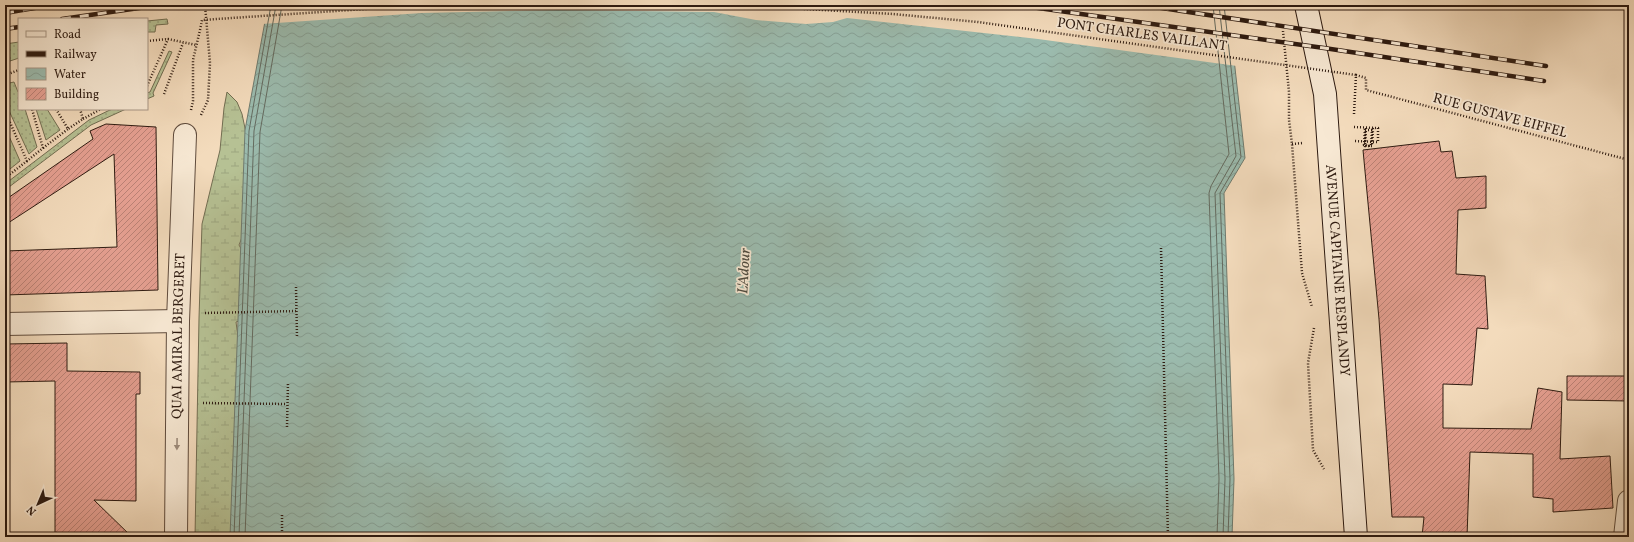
<svg xmlns="http://www.w3.org/2000/svg" width="1634" height="542" font-family="Vollkorn,serif">
  <style>
    .grass { fill: url(#grass-dots); stroke: #726e52 }
    .wetland { fill: url(#wetland-marsh); stroke: #726e52 }
    .water { fill: url(#water-waves); stroke: #6f7b6f }
    .pier { fill: #f3dbbc }
    .lines { fill: none; stroke-linecap: round; stroke-linejoin: round }
    .shore { stroke: #646b60; stroke-width: 1 }
    .building { fill: url(#building-hatch); stroke: #2e1b11 }
    .street-casing { stroke: #5f4b3c; stroke-width: 24 }
    .secondary-casing { stroke: #2e1b11; stroke-width: 24 }
    .path { stroke: #2e1b11; stroke-width: 2.5; stroke-dasharray: 1 2; stroke-linecap: butt }
    .street { stroke: #f7e8d3; stroke-width: 22 }
    .secondary { stroke: #f7e8d3; stroke-width: 22 }
    .rail-casing { stroke: #2e1b11; stroke-width: 4.5 }
    .rail { stroke: #f7e8d3; stroke-width: 3; stroke-dasharray: 9; stroke-linecap: butt }
    .path-bridge { stroke: #2e1b11; stroke-width: 2.5; stroke-dasharray: 1 2; stroke-linecap: butt }
    .oneway { fill: #9d8c7c }
    .labels { text-anchor: middle; dominant-baseline: central; stroke-width: 3.5; stroke-linejoin: round; paint-order: stroke }
    .street-label { font-size: 14px; fill: #2e1b11; stroke: #f7e8d3 }
    .water-label { font-size: 15px; font-style: italic; fill: #4f4b40; stroke: #f7e8d3 }
  </style>
  <defs>
    <pattern id="grass-dots" width="8" height="8" patternUnits="userSpaceOnUse"><rect width="8" height="8" fill="#b6c194"/><path d="M2 2h.1M6 6h.1" fill="none" stroke="#9da57f" stroke-width="1.8" stroke-linecap="round"/></pattern>
    <pattern id="wetland-marsh" width="20" height="14" patternUnits="userSpaceOnUse"><rect width="20" height="14" fill="#b6c194"/><path d="M1 5h8M5 5V1M11 12h8M15 12V8" fill="none" stroke="#9da57f"/></pattern>
    <pattern id="water-waves" width="16" height="10" patternUnits="userSpaceOnUse"><rect width="16" height="10" fill="#9bbbae"/><path d="M0 5q4-4 8 0t8 0" fill="none" stroke="#86a095"/></pattern>
    <pattern id="building-hatch" width="6" height="6" patternUnits="userSpaceOnUse"><rect width="6" height="6" fill="#e6a092"/><path d="M-1 1l2-2M0 6l6-6M5 7l2-2" fill="none" stroke="#bb8276"/></pattern>
  </defs>
  <rect width="100%" height="100%" fill="#f3dbbc"/>
  <filter id="stains"><feTurbulence type="fractalNoise" baseFrequency=".005" numOctaves="4"/><feColorMatrix values="0 0 0 0 .2 0 0 0 0 .09 0 0 0 0 .02 0 0 0 .5 -.17"/></filter>
  <radialGradient id="worn" r=".72"><stop offset=".6" stop-color="#630" stop-opacity="0"/><stop offset="1" stop-color="#630" stop-opacity=".3"/></radialGradient>
  <g class="grass">
    <path d="M167 19 168 24 156 25 155 32H147V21Z"/>
    <path d="M19 42V58L7 62 9 69 5 70V44Z"/>
    <path d="M169 51 172 52 153 93 154 96 147 99V93L150 92Z"/>
    <path d="M14 82 18 92H19V109H25L37 147 29 154 5 102V84Z"/>
    <path d="M36 109H47L60 130 46 140Z"/>
    <path d="M112 109H126L91 125 5 190V184L89 120Z"/>
    <path d="M5 127 20 161 5 173Z"/>
  </g>
  <path class="wetland" d="M227 92 237 102 242 114 249 147 245 230 239 245 245 256 248 318 236 322 238 337V537H195L199 318 202 224 220 150 224 108Z"/>
  <path class="water" d="M268 5H1228L1245 158 1224 193 1234 479 1232 537H230L245 130Z"/>
  <path class="pier" d="M266 5H1230L1237 66 1038 39 847 18 833 22 806 24 756 20 714 12 558 10 422 13 262 24Z"/>
  <g class="lines">
    <g class="shore">
      <path d="M1213 5 1229 154 1211 186 1209 193 1219 479 1217 537"/>
      <path d="M1219 5 1236 156 1215 193 1225 479 1223 537"/>
      <path d="M1224 5 1241 157 1220 193 1230 479 1228 537"/>
      <path d="M234 537 249 131 271 5"/>
      <path d="M239 537 254 131 276 5"/>
      <path d="M245 537 260 132 282 5"/>
    </g>
  </g>
  <g class="building">
    <path d="M106 124 156 127 158 290 5 295V251L117 247 114 154 5 225V200L93 139 90 131Z"/>
    <path d="M1439 141 1441 152 1452 151 1456 178 1486 176V208L1458 210 1456 274 1485 276 1488 329 1477 328 1472 385 1443 384V428L1531 429 1538 388 1562 392 1560 459 1610 456 1613 508 1553 512V499L1533 497V454L1470 452 1467 537H1422L1424 517H1392L1379 319 1363 150Z"/>
    <path d="M67 343V371L140 372V394H136V501L94 500 132 537H55V381L5 382V344Z"/>
    <path d="M1567 376H1629V401L1567 400Z"/>
  </g>
  <g class="lines">
    <defs>
      <g id="street">
        <path d="M5 324 178 321"/>
        <path id="s1" d="M176 537 178 321 185 135"/>
        <path d="M1625 537 1629 501"/>
      </g>
      <g id="secondary">
        <path id="s2" d="M1306 5 1325 94 1356 537"/>
      </g>
    </defs>
    <use href="#street" class="street-casing"/>
    <use href="#secondary" class="secondary-casing"/>
    <g class="path">
      <path d="M1283 31 1289 92V120L1292 144 1302 273 1312 307"/>
      <path d="M147 41 168 39 196 45"/>
      <path d="M5 75 19 70"/>
      <path d="M147 86 168 39"/>
      <path d="M164 94 183 43"/>
      <path d="M56 109 68 129 83 119 80 109"/>
      <path d="M191 110 193 101V60L200 30"/>
      <path d="M5 111 27 161 43 148 32 109"/>
      <path d="M1354 114 1356 75 1366 78V90L1629 160"/>
      <path d="M201 115 208 100 210 63 205 5"/>
      <path d="M83 119 101 109"/>
      <path d="M1354 127 1378 128V142L1354 141"/>
      <path d="M1366 128 1365 146H1372L1373 129H1371"/>
      <path d="M1365 142V130H1372L1371 146 1364 145 1365 129H1366"/>
      <path d="M1292 144 1303 143"/>
      <path d="M43 148 68 129"/>
      <path d="M5 178 27 161"/>
      <path d="M1161 248 1168 537"/>
      <path d="M296 287 297 337"/>
      <path d="M205 313 297 311"/>
      <path d="M1314 328 1308 363 1313 450 1324 469"/>
      <path d="M203 403 287 404"/>
      <path d="M287 427 288 382"/>
      <path d="M202 537H215"/>
      <path d="M282 537V513"/>
    </g>
    <use href="#street" class="street"/>
    <use href="#secondary" class="secondary"/>
    <defs>
      <g id="rail">
        <path d="M1017 5 1324 48 1544 81"/>
        <path d="M1142 5 1546 66"/>
        <path d="M5 13 52 5"/>
        <path d="M62 19 160 5"/>
        <path d="M5 29 19 27"/>
      </g>
    </defs>
    <use href="#rail" class="rail-casing"/>
    <use href="#rail" class="rail"/>
    <g class="path-bridge">
      <path d="M735 5 893 14 978 22 1356 75"/>
      <path d="M200 30 202 20 425 5"/>
    </g>
  </g>
  <defs><path id="oneway-solid" d="M-6-.8H1V-3.2L6.5 0L1 3.2V.8H-6Z"/></defs>
  <use class="oneway" href="#oneway-solid" transform="translate(177 444) rotate(91)"/>
  <g class="labels">
    <g class="street-label">
      <text transform="translate(1142 35) rotate(8)">PONT CHARLES VAILLANT</text>
      <text transform="translate(1500 116) rotate(15)">RUE GUSTAVE EIFFEL</text>
      <text stroke="none"><textPath href="#s2" startOffset="268">AVENUE CAPITAINE RESPLANDY</textPath></text>
      <text stroke="none"><textPath href="#s1" startOffset="201">QUAI AMIRAL BERGERET</textPath></text>
    </g>
    <g class="water-label">
      <text transform="translate(745 271) rotate(-87)">L'Adour</text>
    </g>
  </g>
  <rect width="1634" height="542" fill="none" stroke="#f3dbbc" stroke-width="20"/>
  <rect x="6" y="6" width="1622" height="530" fill="none" stroke="#2e1b11" stroke-width="2"/>
  <rect x="10" y="10" width="1614" height="522" fill="none" stroke="#2e1b11"/>
  <rect x="18" y="18" width="130" height="92" fill="#f7e8d3" stroke="#a79685"/>
  <rect x="26" y="31" width="20" height="6" fill="#f7e8d3" stroke="#a79685"/>
  <text x="54" y="38" font-size="12" fill="#2e1b11">Road</text>
  <rect x="26" y="51" width="20" height="6" fill="#2e1b11" stroke="#a79685"/>
  <text x="54" y="58" font-size="12" fill="#2e1b11">Railway</text>
  <rect x="26" y="68" width="20" height="12" fill="url(#water-waves)" stroke="#a79685"/>
  <text x="54" y="78" font-size="12" fill="#2e1b11">Water</text>
  <rect x="26" y="88" width="20" height="12" fill="url(#building-hatch)" stroke="#a79685"/>
  <text x="54" y="98" font-size="12" fill="#2e1b11">Building</text>
  <g transform="translate(38 504) rotate(224)" stroke="#f7e8d3" stroke-width="3" paint-order="stroke">
  <path d="M0-3L7 15L0 10L-7 15Z" fill="#2e1b11"/>
  <text y="-6" font-size="11" font-weight="bold" text-anchor="middle" fill="#2e1b11">N</text>
  </g>
  <rect width="100%" height="100%" filter="url(#stains)"/>
  <rect width="100%" height="100%" fill="url(#worn)"/>
</svg>
